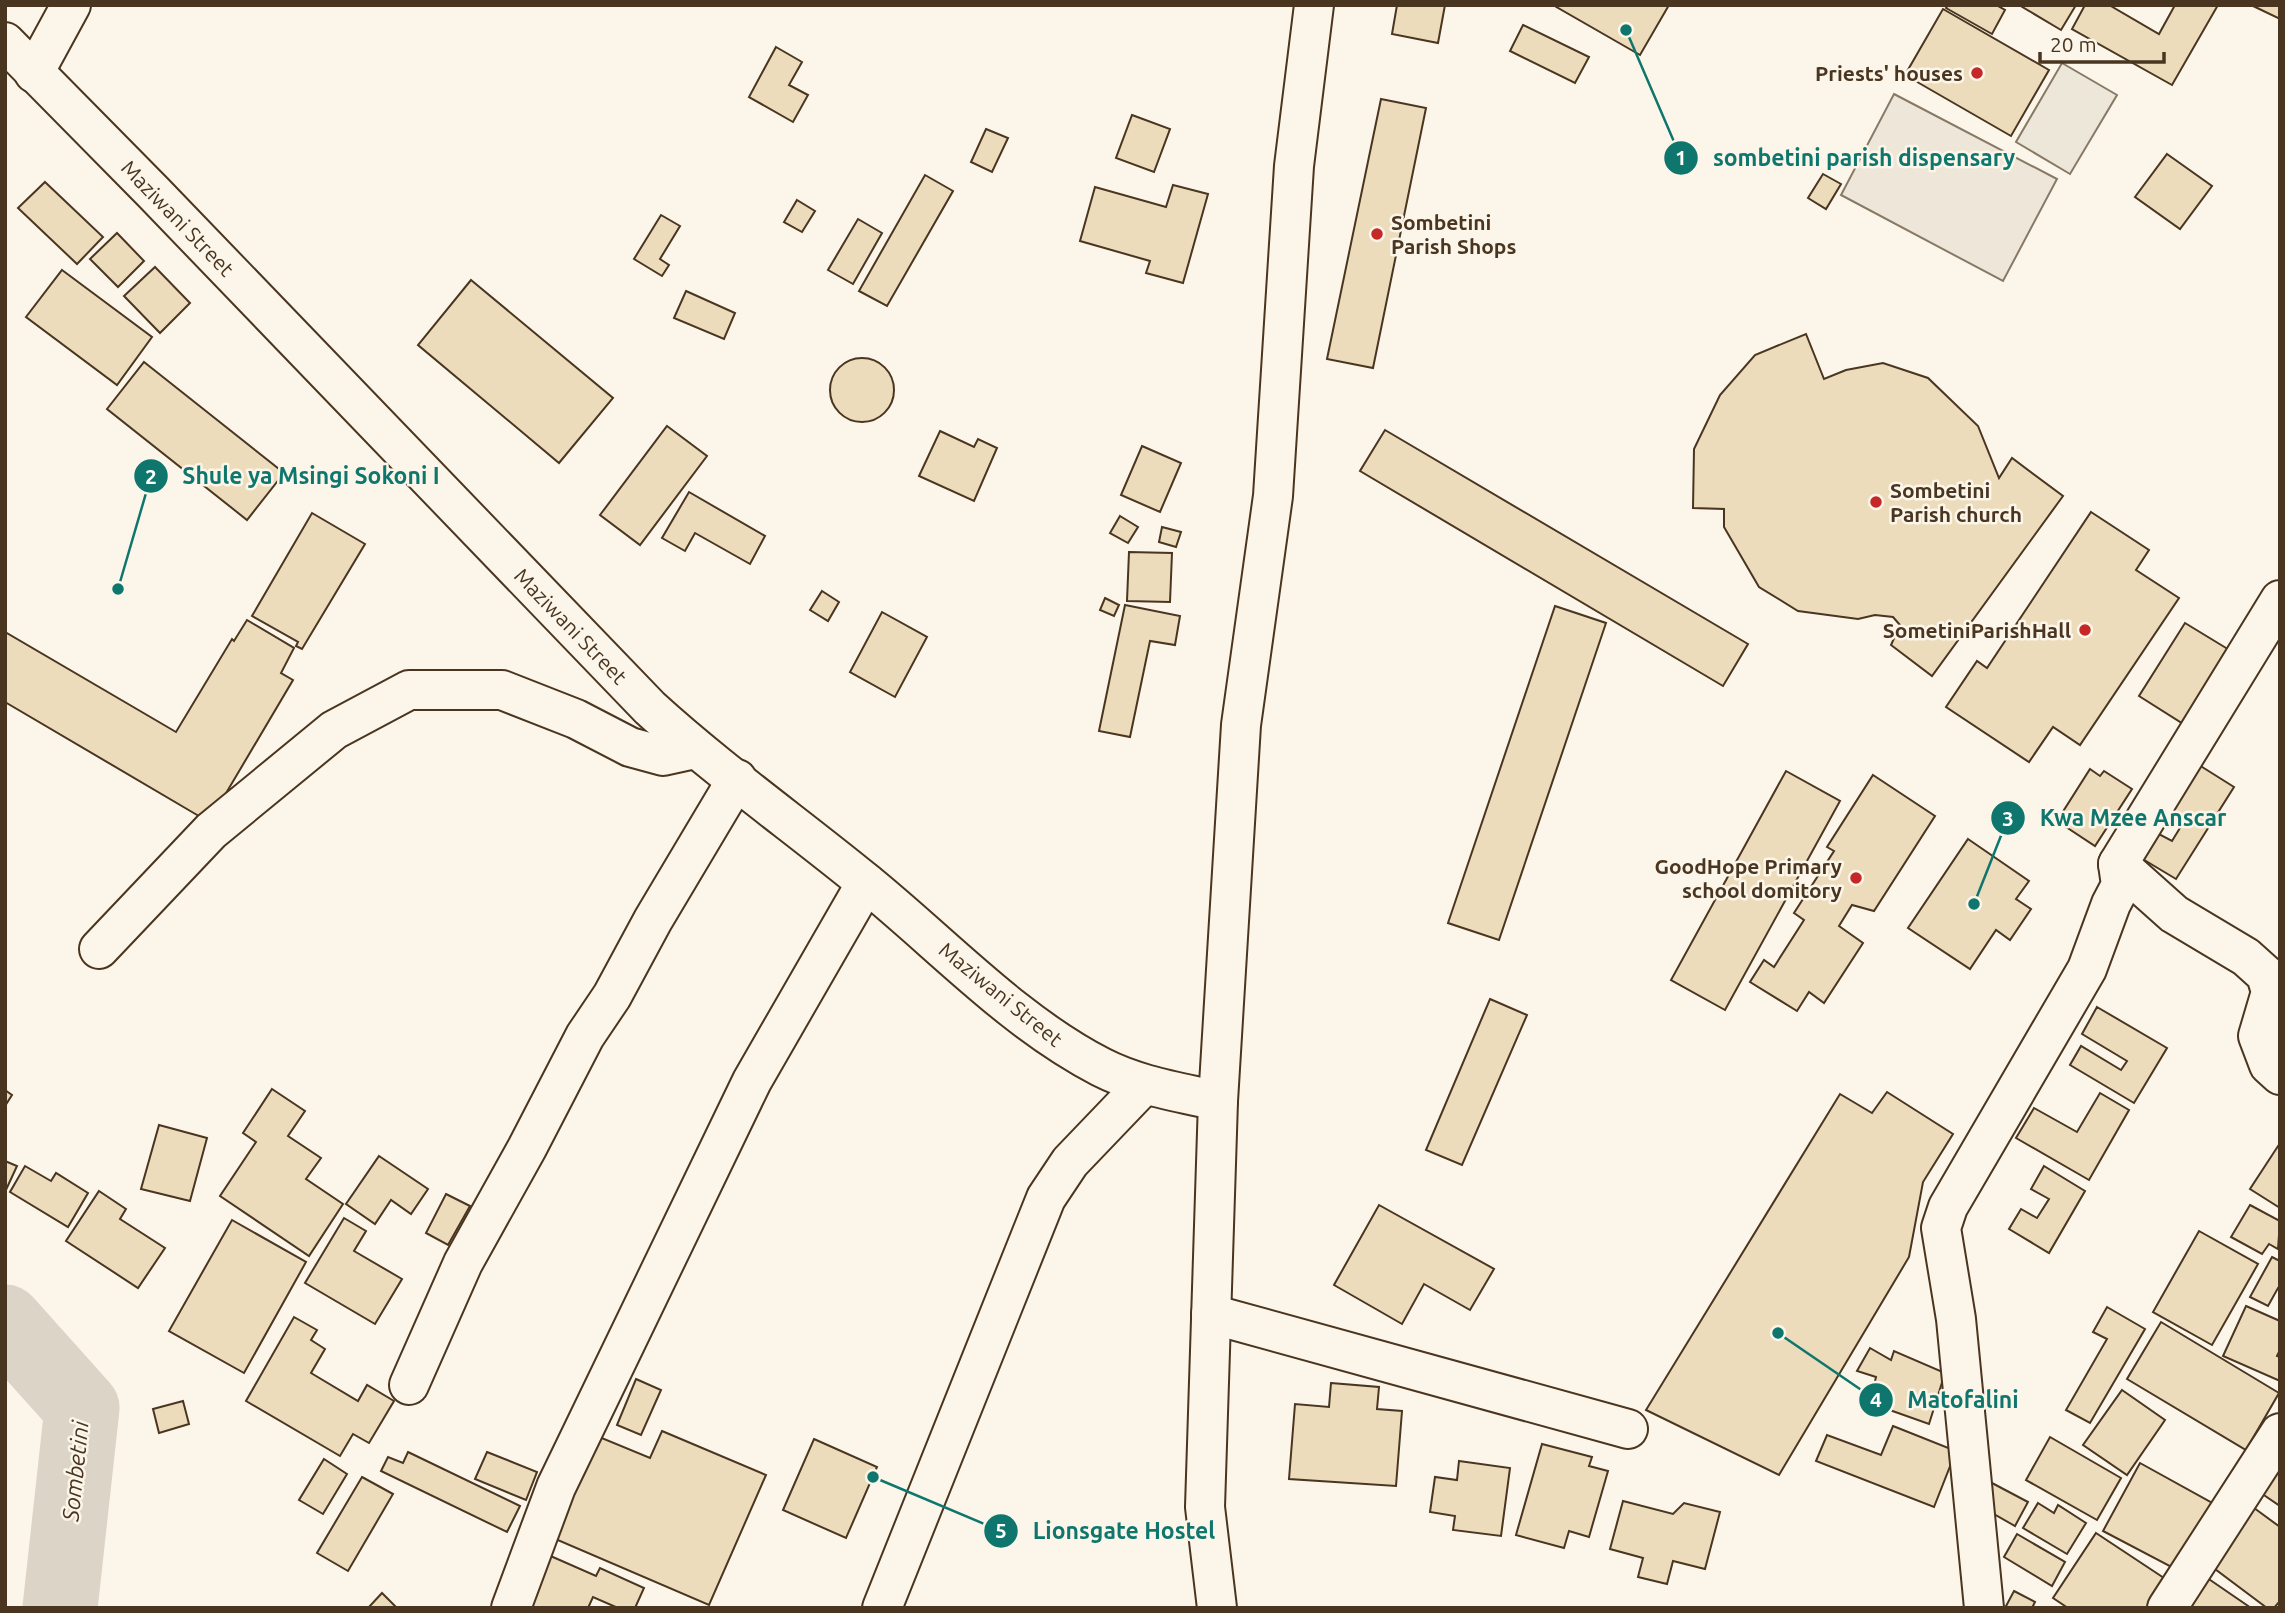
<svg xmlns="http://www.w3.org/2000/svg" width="2285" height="1613" font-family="Ubuntu,sans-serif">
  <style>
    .green { fill: #ede6d9; stroke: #887966; stroke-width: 2 }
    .parking { fill: #ede7d9; stroke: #887966; stroke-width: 2 }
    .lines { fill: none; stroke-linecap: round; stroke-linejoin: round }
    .river { stroke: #dcd4c6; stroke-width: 75 }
    .building { fill: #ecdcbc; stroke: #4a3520; stroke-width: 2 }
    .minor-casing { stroke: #4a3520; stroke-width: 42 }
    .minor { stroke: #fbf6e9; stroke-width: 38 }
    .poi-dot { fill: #c62828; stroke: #fbf6e9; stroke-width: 2.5 }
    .labels { text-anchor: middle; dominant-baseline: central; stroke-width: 5; stroke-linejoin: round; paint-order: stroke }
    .poi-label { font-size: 21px; font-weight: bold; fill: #4a3520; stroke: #fbf6e9; text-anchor: end }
    .street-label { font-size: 21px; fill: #4a3520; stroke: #fbf6e9 }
    .water-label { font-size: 23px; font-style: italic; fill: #4a3520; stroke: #fbf6e9 }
    .leader { fill: none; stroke: #0f766e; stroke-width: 2.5 }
    .callout-dot { fill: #0f766e; stroke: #fbf6e9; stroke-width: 2.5 }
    .mark-label { font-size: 21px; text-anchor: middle; font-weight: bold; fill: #fff }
    .callout-label { font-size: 23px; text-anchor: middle; font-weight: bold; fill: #0f766e; stroke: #fbf6e9; stroke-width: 5; stroke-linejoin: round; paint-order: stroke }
  </style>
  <rect width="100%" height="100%" fill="#fbf6e9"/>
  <path class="green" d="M1894 94 2057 179 2003 281 1841 195Z"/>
  <path class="parking" d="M2062 63 2117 95 2070 174 2016 142Z"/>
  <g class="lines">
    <path class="river" d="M5 1322 82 1408 60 1608"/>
  </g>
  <g class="building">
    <path d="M1397 5H1445L1438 43 1392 34Z"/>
    <path d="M1553 5H1669L1640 55Z"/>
    <path d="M1948 5H1996L2005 10 1992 34 1946 8Z"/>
    <path d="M2019 5H2076L2061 30Z"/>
    <path d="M2085 5H2109L2159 34 2175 5H2218L2172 85 2072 29Z"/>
    <path d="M2251 5H2280V19Z"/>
    <path d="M1943 9 2049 70 2011 136 1905 75Z"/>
    <path d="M1523 25 1589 57 1575 83 1510 51Z"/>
    <path d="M776 47 802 62 789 85 808 95 793 122 749 97Z"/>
    <path d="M1381 99 1426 108 1373 368 1327 359Z"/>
    <path d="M1132 115 1170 129 1154 172 1116 158Z"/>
    <path d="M986 129 1008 138 992 172 971 162Z"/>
    <path d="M2167 154 2212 186 2180 229 2135 197Z"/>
    <path d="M1823 174 1841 184 1826 209 1808 198Z"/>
    <path d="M925 175 953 191 887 306 859 291Z"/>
    <path d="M45 182 103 237 77 264 18 208Z"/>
    <path d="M1173 185 1208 194 1183 283 1146 273 1150 261 1080 241 1095 187 1166 207Z"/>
    <path d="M797 200 815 211 802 232 784 222Z"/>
    <path d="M661 215 680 226 660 259 669 265 662 276 634 259Z"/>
    <path d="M858 219 882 233 853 284 828 270Z"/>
    <path d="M117 233 144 261 118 287 90 259Z"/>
    <path d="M155 267 190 303 160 333 124 296Z"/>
    <path d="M62 270 152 337 117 385 26 317Z"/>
    <path d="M471 280 613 398 559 463 418 345Z"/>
    <path d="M686 291 735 313 724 339 674 318Z"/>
    <path d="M1806 334 1824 379 1846 370 1883 363 1928 378 1978 426 1999 478 2012 458 2063 496 1932 676 1891 645 1900 625 1893 617 1875 615 1858 619 1798 611 1759 587 1724 527V509L1693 508 1694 449 1720 395 1755 355Z"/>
    <circle cx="862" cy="390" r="32"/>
    <path d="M144 362 284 473 247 520 107 409Z"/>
    <path d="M667 426 707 456 640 545 600 515Z"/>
    <path d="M1385 430 1748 644 1723 686 1360 471Z"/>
    <path d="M940 431 974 447 978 439 997 448 974 501 919 476Z"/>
    <path d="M1142 446 1181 463 1160 512 1121 495Z"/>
    <path d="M689 492 765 536 750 564 695 533 685 551 662 538Z"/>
    <path d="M2091 512 2149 550 2136 570 2179 598 2080 745 2053 727 2029 762 1946 707 1977 661 1987 668Z"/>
    <path d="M312 513 365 544 302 649 296 646 298 642 252 616Z"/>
    <path d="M1120 516 1138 527 1128 543 1110 533Z"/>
    <path d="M1162 527 1181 532 1176 547 1159 542Z"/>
    <path d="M1129 552 1172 553 1170 602 1127 601Z"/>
    <path d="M822 591 839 602 828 621 810 610Z"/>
    <path d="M1105 598 1119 605 1114 616 1100 610Z"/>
    <path d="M1125 605 1180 616 1175 645 1150 641 1130 737 1099 731Z"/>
    <path d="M1555 606 1606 623 1499 940 1448 923Z"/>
    <path d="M882 612 927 637 895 697 850 672Z"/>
    <path d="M247 620 294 648 281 673 293 680 209 822 5 702V632L176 732 232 639 234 641Z"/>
    <path d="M2185 623 2231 651 2185 725 2139 696Z"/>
    <path d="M2199 765 2234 787 2176 879 2141 858 2157 833 2172 841 2183 823 2168 813Z"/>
    <path d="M2090 769 2100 776 2104 771 2132 789 2095 846 2057 821Z"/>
    <path d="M1786 771 1840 801 1725 1010 1671 980Z"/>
    <path d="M1873 775 1935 816 1874 911 1852 905 1839 926 1863 943 1824 1003 1809 992 1797 1011 1750 982 1764 960 1774 967 1804 920 1794 913 1834 851 1827 847Z"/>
    <path d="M1968 839 2029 881 2016 899 2031 909 2010 940 1996 930 1970 969 1908 928Z"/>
    <path d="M1490 999 1527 1015 1462 1165 1426 1150Z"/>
    <path d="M2097 1007 2167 1048 2134 1103 2070 1065 2081 1046 2121 1070 2127 1061 2082 1034Z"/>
    <path d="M272 1089 305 1111 288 1136 321 1158 306 1179 343 1204 309 1256 220 1196 256 1142 243 1133Z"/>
    <path d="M5 1090 12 1095 5 1106Z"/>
    <path d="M1887 1092 1953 1134 1923 1182 1909 1257 1779 1475 1646 1410 1840 1094 1872 1113Z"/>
    <path d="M2100 1093 2129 1110 2089 1180 2016 1138 2034 1108 2077 1132Z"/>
    <path d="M159 1125 207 1138 190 1201 141 1189Z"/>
    <path d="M2280 1143V1208L2250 1189Z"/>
    <path d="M379 1156 428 1189 411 1214 391 1200 375 1224 346 1204Z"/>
    <path d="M5 1161 17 1166 5 1192Z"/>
    <path d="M25 1166 51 1181 56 1173 88 1193 68 1227 10 1192Z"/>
    <path d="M2044 1166 2085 1191 2049 1253 2009 1229 2021 1209 2037 1218 2049 1199 2031 1189Z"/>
    <path d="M99 1191 126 1209 120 1219 165 1248 138 1288 66 1241Z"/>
    <path d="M446 1194 470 1206 448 1245 426 1233Z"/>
    <path d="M1379 1205 1494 1269 1470 1310 1424 1284 1402 1324 1334 1285Z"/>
    <path d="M2250 1205 2280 1221 2278 1249 2269 1244 2262 1254 2231 1237Z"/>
    <path d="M344 1218 366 1231 354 1251 402 1279 375 1324 305 1283Z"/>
    <path d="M232 1220 306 1262 244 1373 169 1331Z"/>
    <path d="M2199 1231 2258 1264 2212 1345 2153 1312Z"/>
    <path d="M2272 1257 2280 1261V1289L2278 1288 2268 1306 2250 1297Z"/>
    <path d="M2246 1306 2280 1321V1350L2277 1356 2280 1357V1381L2223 1356Z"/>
    <path d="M2107 1307 2145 1329 2090 1423 2066 1410 2107 1339 2093 1332Z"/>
    <path d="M294 1317 317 1330 311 1340 325 1349 311 1373 358 1401 367 1385 394 1401 369 1443 353 1434 340 1456 246 1401Z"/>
    <path d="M2161 1322 2279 1393 2246 1450 2127 1379Z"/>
    <path d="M1870 1348 1891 1360 1894 1351 1945 1373 1929 1424 1870 1403 1876 1377 1857 1371Z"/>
    <path d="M636 1379 661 1390 641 1435 617 1425Z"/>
    <path d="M1331 1383 1379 1387 1377 1409 1402 1411 1396 1486 1289 1479 1295 1404 1329 1407Z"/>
    <path d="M2122 1390 2165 1420 2127 1475 2083 1445Z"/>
    <path d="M183 1401 189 1424 159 1433 153 1409Z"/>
    <path d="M1893 1426 1956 1451 1934 1507 1816 1461 1827 1435 1881 1455Z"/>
    <path d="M662 1431 766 1475 709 1605 553 1538 597 1436 650 1458Z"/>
    <path d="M2050 1437 2121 1478 2097 1520 2026 1480Z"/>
    <path d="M814 1439 877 1467 846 1538 783 1510Z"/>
    <path d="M1542 1444 1592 1457 1589 1466 1608 1471 1589 1537 1569 1531 1564 1548 1516 1535Z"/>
    <path d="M408 1452 520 1506 507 1532 381 1471 388 1457 403 1463Z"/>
    <path d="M487 1452 537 1472 526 1500 475 1479Z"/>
    <path d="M324 1459 347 1474 323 1514 299 1500Z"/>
    <path d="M1459 1461 1510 1468 1501 1536 1453 1530 1455 1516 1430 1512 1435 1477 1457 1480Z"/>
    <path d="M2140 1463 2214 1504 2179 1571 2103 1531Z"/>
    <path d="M2280 1466V1506L2255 1489Z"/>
    <path d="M362 1477 393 1494 348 1571 317 1553Z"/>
    <path d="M1992 1483 2028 1502 2015 1526 1980 1506Z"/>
    <path d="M1623 1501 1673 1514 1684 1503 1720 1512 1705 1569 1673 1561 1667 1584 1638 1577 1643 1558 1610 1549Z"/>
    <path d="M2038 1503 2054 1513 2058 1505 2086 1523 2067 1554 2023 1528Z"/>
    <path d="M2250 1505 2280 1527V1601L2274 1608H2267L2207 1563Z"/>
    <path d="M2096 1533 2167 1580 2149 1608H2068L2053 1598Z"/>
    <path d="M2017 1534 2065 1562 2052 1586 2004 1557Z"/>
    <path d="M546 1554 596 1576 600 1568 644 1588 635 1608H618L593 1597 588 1608H523Z"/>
    <path d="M2200 1573 2251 1608H2193L2181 1600Z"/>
    <path d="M2014 1591 2035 1602 2032 1608H2005Z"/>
    <path d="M382 1593 397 1608H368Z"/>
  </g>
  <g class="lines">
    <defs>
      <g id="minor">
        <path d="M5 42 153 192 650 708C718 770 793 823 864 881 942 944 1012 1021 1101 1067 1138 1086 1179 1092 1218 1101"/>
        <path d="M34 73 71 5"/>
        <path d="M2118 864 2174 914 2246 957 2266 975 2271 992 2258 1036 2269 1065 2280 1075"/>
        <path d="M99 949 211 831 334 730 409 690H502L576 719 630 747 663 756 695 749"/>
        <path d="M1211 1314 1628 1429"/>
        <path d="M409 1385 463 1263 527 1148 585 1036 612 996 653 920 737 779"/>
        <path d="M511 1608 556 1487 752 1081 866 883"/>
        <path d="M882 1608 1046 1198 1070 1162 1138 1091 1141 1084"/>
        <path d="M1217 1608 1205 1507 1218 1101 1241 725 1273 496 1294 166 1314 5"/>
        <path d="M1984 1608 1956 1319 1941 1228 1948 1207 2087 969 2111 904 2121 885 2118 864 2280 600"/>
        <path d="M2167 1608 2280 1433"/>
      </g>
    </defs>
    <use href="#minor" class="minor-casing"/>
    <use href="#minor" class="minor"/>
  </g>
  <g class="poi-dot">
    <circle cx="1977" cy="73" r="7"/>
    <circle cx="1377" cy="234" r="7"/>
    <circle cx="1876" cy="502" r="7"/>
    <circle cx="2085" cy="630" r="7"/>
    <circle cx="1856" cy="878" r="7"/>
  </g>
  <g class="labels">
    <g class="poi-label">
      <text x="1963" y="73">Priests' houses</text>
      <text x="1391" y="222" text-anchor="start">Sombetini<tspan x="1391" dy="24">Parish Shops</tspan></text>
      <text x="1890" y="490" text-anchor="start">Sombetini<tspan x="1890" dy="24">Parish church</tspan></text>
      <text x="2071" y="630">SometiniParishHall</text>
      <text x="1842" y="866">GoodHope Primary<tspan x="1842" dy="24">school domitory</tspan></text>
    </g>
    <g class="street-label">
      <text transform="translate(178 218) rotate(46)">Maziwani Street</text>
      <text transform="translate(571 626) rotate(46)">Maziwani Street</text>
      <text transform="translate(1001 994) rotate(39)">Maziwani Street</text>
    </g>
    <g class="water-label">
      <text transform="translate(75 1471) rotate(-84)">Sombetini</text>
    </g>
  </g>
  <path class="leader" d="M1626 30L1681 158M118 589L151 476M1974 904L2008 818M1778 1333L1876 1400M873 1477L1001 1531"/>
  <g class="callout-dot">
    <circle cx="1626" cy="30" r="7"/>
    <circle cx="118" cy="589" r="7"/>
    <circle cx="1974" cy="904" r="7"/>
    <circle cx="1778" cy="1333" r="7"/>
    <circle cx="873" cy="1477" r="7"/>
    <circle cx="1681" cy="158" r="18"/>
    <circle cx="151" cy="476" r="18"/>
    <circle cx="2008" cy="818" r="18"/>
    <circle cx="1876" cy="1400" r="18"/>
    <circle cx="1001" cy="1531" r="18"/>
  </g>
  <g class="mark-label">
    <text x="1681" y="165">1</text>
    <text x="151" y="484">2</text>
    <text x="2008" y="826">3</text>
    <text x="1876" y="1407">4</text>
    <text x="1001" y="1538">5</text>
  </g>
  <g class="callout-label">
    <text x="1864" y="166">sombetini parish dispensary</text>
    <text x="311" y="484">Shule ya Msingi Sokoni I</text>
    <text x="2133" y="826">Kwa Mzee Anscar</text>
    <text x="1963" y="1408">Matofalini</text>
    <text x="1124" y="1539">Lionsgate Hostel</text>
  </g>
  <rect width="2285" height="1613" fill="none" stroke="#4a3520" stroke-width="14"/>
  <path d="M2040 52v10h124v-10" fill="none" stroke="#4a3520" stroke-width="3.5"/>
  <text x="2050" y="52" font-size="21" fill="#4a3520" stroke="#fbf6e9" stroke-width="5" paint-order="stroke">20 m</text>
</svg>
